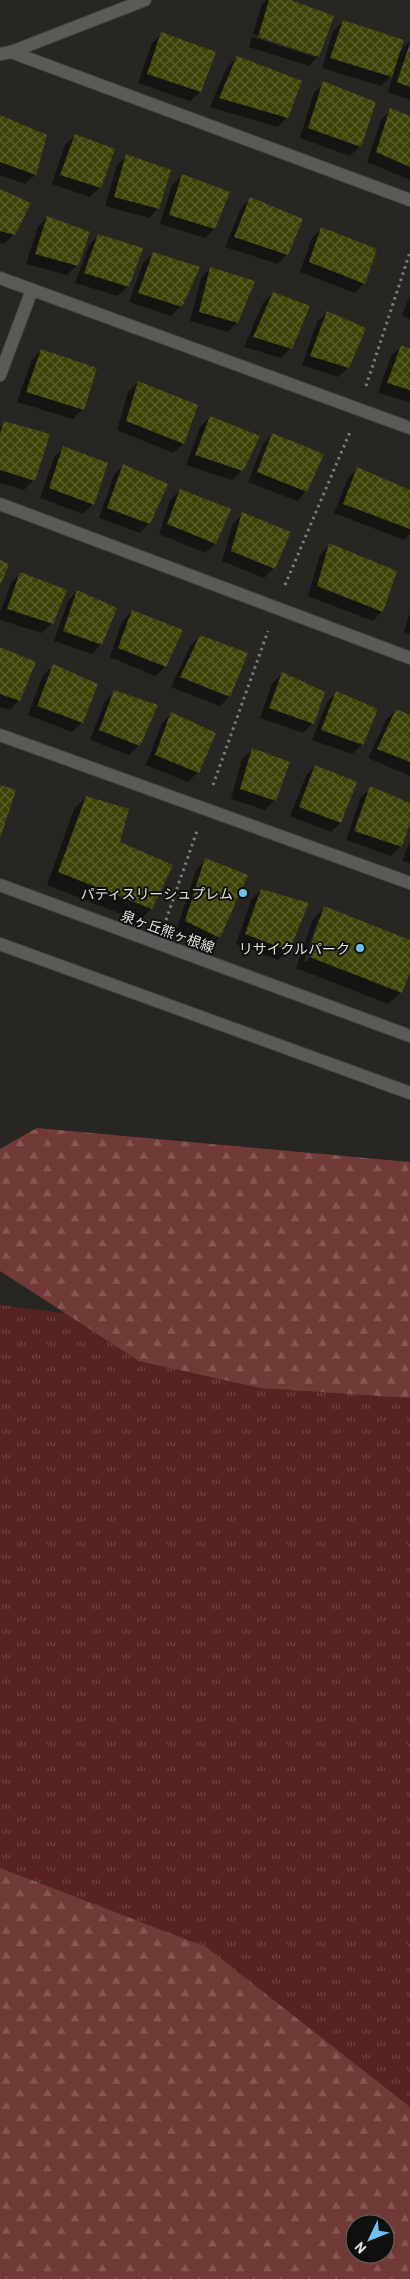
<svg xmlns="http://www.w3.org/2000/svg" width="410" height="2279" font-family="Barlow,'Noto Sans JP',sans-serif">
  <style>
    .grass { fill: url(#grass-tufts); fill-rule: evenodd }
    .forest { fill: url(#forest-firs); fill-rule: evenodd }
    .shadow { fill: #0007; fill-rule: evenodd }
    .building { fill: url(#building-cross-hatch) }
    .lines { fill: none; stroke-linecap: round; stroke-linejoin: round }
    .minor-casing { stroke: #42413f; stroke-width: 14 }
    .secondary-casing { stroke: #42413f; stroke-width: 14 }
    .path { stroke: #7b7a78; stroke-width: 3; stroke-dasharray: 2.5 4; stroke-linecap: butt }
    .minor { stroke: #5c5a57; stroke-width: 12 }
    .secondary { stroke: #5c5a57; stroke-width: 12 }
    .poi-dot { fill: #6ec2f3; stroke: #0f0f0d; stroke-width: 2 }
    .labels { text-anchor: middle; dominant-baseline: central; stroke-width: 4; stroke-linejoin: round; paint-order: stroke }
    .poi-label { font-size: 14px; fill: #e2e1df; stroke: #0f0f0d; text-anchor: end }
    .street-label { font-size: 14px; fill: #e2e1df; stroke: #0f0f0d }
  </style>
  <defs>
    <pattern id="grass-tufts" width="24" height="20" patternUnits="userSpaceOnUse" patternTransform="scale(1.25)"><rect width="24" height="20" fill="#562322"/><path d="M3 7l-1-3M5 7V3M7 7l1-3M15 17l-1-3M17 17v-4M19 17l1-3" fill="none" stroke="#6e4342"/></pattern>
    <pattern id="forest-firs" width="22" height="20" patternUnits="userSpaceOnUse" patternTransform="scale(1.25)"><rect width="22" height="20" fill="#713a37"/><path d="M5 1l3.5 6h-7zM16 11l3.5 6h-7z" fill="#855654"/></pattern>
    <pattern id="building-cross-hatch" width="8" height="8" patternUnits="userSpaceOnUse" patternTransform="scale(1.25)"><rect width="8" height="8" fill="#3d4306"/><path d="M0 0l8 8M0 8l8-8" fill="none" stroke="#595e2a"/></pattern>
  </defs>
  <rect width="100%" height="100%" fill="#272623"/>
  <path class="grass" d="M0 1305 354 1350 410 1374V2279H0ZM355 2224H385V2254H355Z"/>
  <g class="forest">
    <path d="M37 1128 410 1162V1398L261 1388 139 1361 0 1271V1149Z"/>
    <path d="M0 1868 206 1947 410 2107V2279H0ZM355 2224H385V2254H355Z"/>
  </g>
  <g class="shadow">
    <path d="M266 0H288L318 56 309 66 249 47 252 37 315 57V54L253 34 262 4Z"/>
    <path d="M343 22 399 52 410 41V100L388 92 394 73 381 86 322 68 333 31Z"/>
    <path d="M162 33 214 53 200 92 190 101 138 83 152 43Z"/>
    <path d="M237 57 287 117 278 127 210 107 227 67Z"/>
    <path d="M324 83 375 103 359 147 350 156 300 138 314 92Z"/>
    <path d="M391 110 410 117V180L367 162 381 120Z"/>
    <path d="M0 116 45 135 35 175 25 184 0 175Z"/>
    <path d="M75 136 100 187 90 197 52 184 65 145Z"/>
    <path d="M127 156 158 208 149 218 105 206 117 165Z"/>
    <path d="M182 176 214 229 205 238 160 224 172 185Z"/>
    <path d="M0 190 14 234 4 244 0 243Z"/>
    <path d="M251 198 287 254 278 264 225 247 241 208Z"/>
    <path d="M47 217 77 265 67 275 26 264 38 227Z"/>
    <path d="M322 228 364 283 355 293 300 272 312 238Z"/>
    <path d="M99 235 128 286 118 296 75 283 89 245Z"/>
    <path d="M153 253 181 306 171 316 129 302 143 263Z"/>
    <path d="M210 268 237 322 228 332 190 321 201 278Z"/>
    <path d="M273 293 291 348 281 358 244 347 263 303Z"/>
    <path d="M410 294V319L402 316Z"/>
    <path d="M327 312 348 368 338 377 302 365 317 322Z"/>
    <path d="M401 347 410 351V402L378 393 391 356Z"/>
    <path d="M41 350 83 409 73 419 17 402 32 360Z"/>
    <path d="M138 382 196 406 183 444 173 453 117 430 128 392Z"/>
    <path d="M210 417 242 470 232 480 186 465 200 427Z"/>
    <path d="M5 423 34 480 24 490 0 483V427Z"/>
    <path d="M272 434 306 491 297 501 248 482 263 444Z"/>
    <path d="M64 448 93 504 83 514 40 498 54 457Z"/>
    <path d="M123 465 149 523 140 533 99 518 114 475Z"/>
    <path d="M357 469 410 491V534L404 540 334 513 348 478Z"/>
    <path d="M180 490 229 510 215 544 205 553 159 534 170 500Z"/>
    <path d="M243 514 274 568 264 578 222 561 233 523Z"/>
    <path d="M329 545 382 611 373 621 308 596 320 555Z"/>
    <path d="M20 574 52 623 42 633 0 620V613L11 583Z"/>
    <path d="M77 591 101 644 92 654 54 641 68 601Z"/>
    <path d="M132 611 181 631 165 667 155 676 110 657 122 621Z"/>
    <path d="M410 612V634L404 632Z"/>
    <path d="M200 636 246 654 229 697 220 706 171 687 190 646Z"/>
    <path d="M0 648 19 700 10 710 0 707Z"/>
    <path d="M53 666 82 722 72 732 28 715 43 675Z"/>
    <path d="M282 674 324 692 312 724 303 733 260 718 272 684Z"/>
    <path d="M115 691 139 745 129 755 90 740 105 701Z"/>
    <path d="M336 693 362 745 352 754 312 740 327 702Z"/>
    <path d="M396 710 410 716V776L368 758 386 720Z"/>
    <path d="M171 714 198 772 188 782 146 765 162 723Z"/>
    <path d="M252 750 275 800 265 810 231 799 242 759Z"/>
    <path d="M315 766 355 783 340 823 331 832 290 816 306 776Z"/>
    <path d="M371 788 410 804V819L401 846 391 856 346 840 361 797Z"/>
    <path d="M86 797 118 843 151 909 139 921 47 885 74 809Z"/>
    <path d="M410 842V863L402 861Z"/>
    <path d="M205 860 219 938 210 947 176 931 196 870Z"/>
    <path d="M261 890 288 950 278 960 236 944 251 900Z"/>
    <path d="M325 907 410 941V968L401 992 388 1004 296 968 313 919ZM318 920H321L307 962 304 961Z"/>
  </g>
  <g class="building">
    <path d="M269 0H291L334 16 319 57 258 37Z"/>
    <path d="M343 20 404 40 392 77 330 58Z"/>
    <path d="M161 32 216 52 201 92 147 74Z"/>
    <path d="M410 43V87L397 82Z"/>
    <path d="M237 56 302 81 288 118 219 98Z"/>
    <path d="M323 81 376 102 361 147 308 128Z"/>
    <path d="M390 108 410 116V167L376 152Z"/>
    <path d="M0 115 47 135 36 175 0 162Z"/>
    <path d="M75 134 115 149 101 188 60 175Z"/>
    <path d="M126 154 171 170 159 209 114 197Z"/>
    <path d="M182 174 230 192 215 229 169 215Z"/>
    <path d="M0 189 31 203 15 235 0 231Z"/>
    <path d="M250 197 303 219 288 255 234 237Z"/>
    <path d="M47 216 90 232 78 266 35 254Z"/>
    <path d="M321 227 377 249 365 284 309 262Z"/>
    <path d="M98 234 143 248 129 287 84 273Z"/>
    <path d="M153 252 200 267 182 307 138 293Z"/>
    <path d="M210 267 255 281 238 323 199 312Z"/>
    <path d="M273 292 310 306 292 349 253 337Z"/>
    <path d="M327 311 366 328 349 368 310 356Z"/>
    <path d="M401 345 410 349V390L387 383Z"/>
    <path d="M41 349 97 368 84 410 26 392Z"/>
    <path d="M138 381 198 405 184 444 126 421Z"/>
    <path d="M210 416 260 436 243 471 195 455Z"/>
    <path d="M4 421 50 434 35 481 0 470V434Z"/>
    <path d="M272 433 324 454 307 492 257 472Z"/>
    <path d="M63 446 108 463 94 505 49 488Z"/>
    <path d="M123 464 168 484 150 524 107 508Z"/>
    <path d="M357 467 410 490V529L343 504Z"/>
    <path d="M180 489 231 509 216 544 167 524Z"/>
    <path d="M242 512 291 532 275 569 231 551Z"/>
    <path d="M329 543 397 571 383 612 317 586Z"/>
    <path d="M0 560 9 564 0 586Z"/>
    <path d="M20 572 67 590 53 624 7 609Z"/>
    <path d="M77 590 117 608 102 645 63 631Z"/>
    <path d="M132 610 183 630 166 667 118 648Z"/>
    <path d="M200 635 248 653 230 697 180 677Z"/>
    <path d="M0 647 36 662 20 701 0 694Z"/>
    <path d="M53 664 98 684 83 723 37 706Z"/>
    <path d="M282 672 325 692 314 724 269 708Z"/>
    <path d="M114 690 158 705 140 746 99 730Z"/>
    <path d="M336 691 378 709 363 745 321 730Z"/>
    <path d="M396 709 410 715V762L377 749Z"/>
    <path d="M171 712 216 733 199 773 155 755Z"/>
    <path d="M252 748 290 762 276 801 240 789Z"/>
    <path d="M315 765 357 782 341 823 299 807Z"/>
    <path d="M0 785 16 790 0 839Z"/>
    <path d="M370 786 410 803V823L402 847 354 831Z"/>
    <path d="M86 796 129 809 120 842 173 865 152 909 58 872Z"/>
    <path d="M205 858 248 875 220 938 185 921Z"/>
    <path d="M261 889 309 903 289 951 245 934Z"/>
    <path d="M324 906 410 940V972L402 993 307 956Z"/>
  </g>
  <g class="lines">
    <defs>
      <g id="minor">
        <path d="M11 52 410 200"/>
        <path d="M0 54 11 52 145 0"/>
        <path d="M0 278 410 428"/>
        <path d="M0 375 32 290"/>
        <path d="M0 504 410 658"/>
        <path d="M0 735 410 883"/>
      </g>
      <g id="secondary">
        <path d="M0 885 410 1036"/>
        <path d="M0 944 410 1093"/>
      </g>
    </defs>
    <use href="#minor" class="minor-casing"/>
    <use href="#secondary" class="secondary-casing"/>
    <g class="path">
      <path d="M366 386 410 252"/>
      <path d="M285 585 350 432"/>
      <path d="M213 785 268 631"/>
      <path d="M166 920 197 831"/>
    </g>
    <use href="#minor" class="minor"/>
    <use href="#secondary" class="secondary"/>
  </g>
  <g class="poi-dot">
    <circle cx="243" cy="893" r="5"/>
    <circle cx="360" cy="948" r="5"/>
  </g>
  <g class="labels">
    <g class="poi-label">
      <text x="233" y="893">パティスリーシュプレム</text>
      <text x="350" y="948">リサイクルパーク</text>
    </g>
    <g class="street-label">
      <text transform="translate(168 931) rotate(20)">泉ヶ丘熊ヶ根線</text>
    </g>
  </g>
  <g transform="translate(370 2239) rotate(227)"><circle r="24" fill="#0f0f0d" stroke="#636361"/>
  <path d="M0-4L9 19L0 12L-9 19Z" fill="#6ec2f3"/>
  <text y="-8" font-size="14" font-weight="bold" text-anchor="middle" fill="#e2e1df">N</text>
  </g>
</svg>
